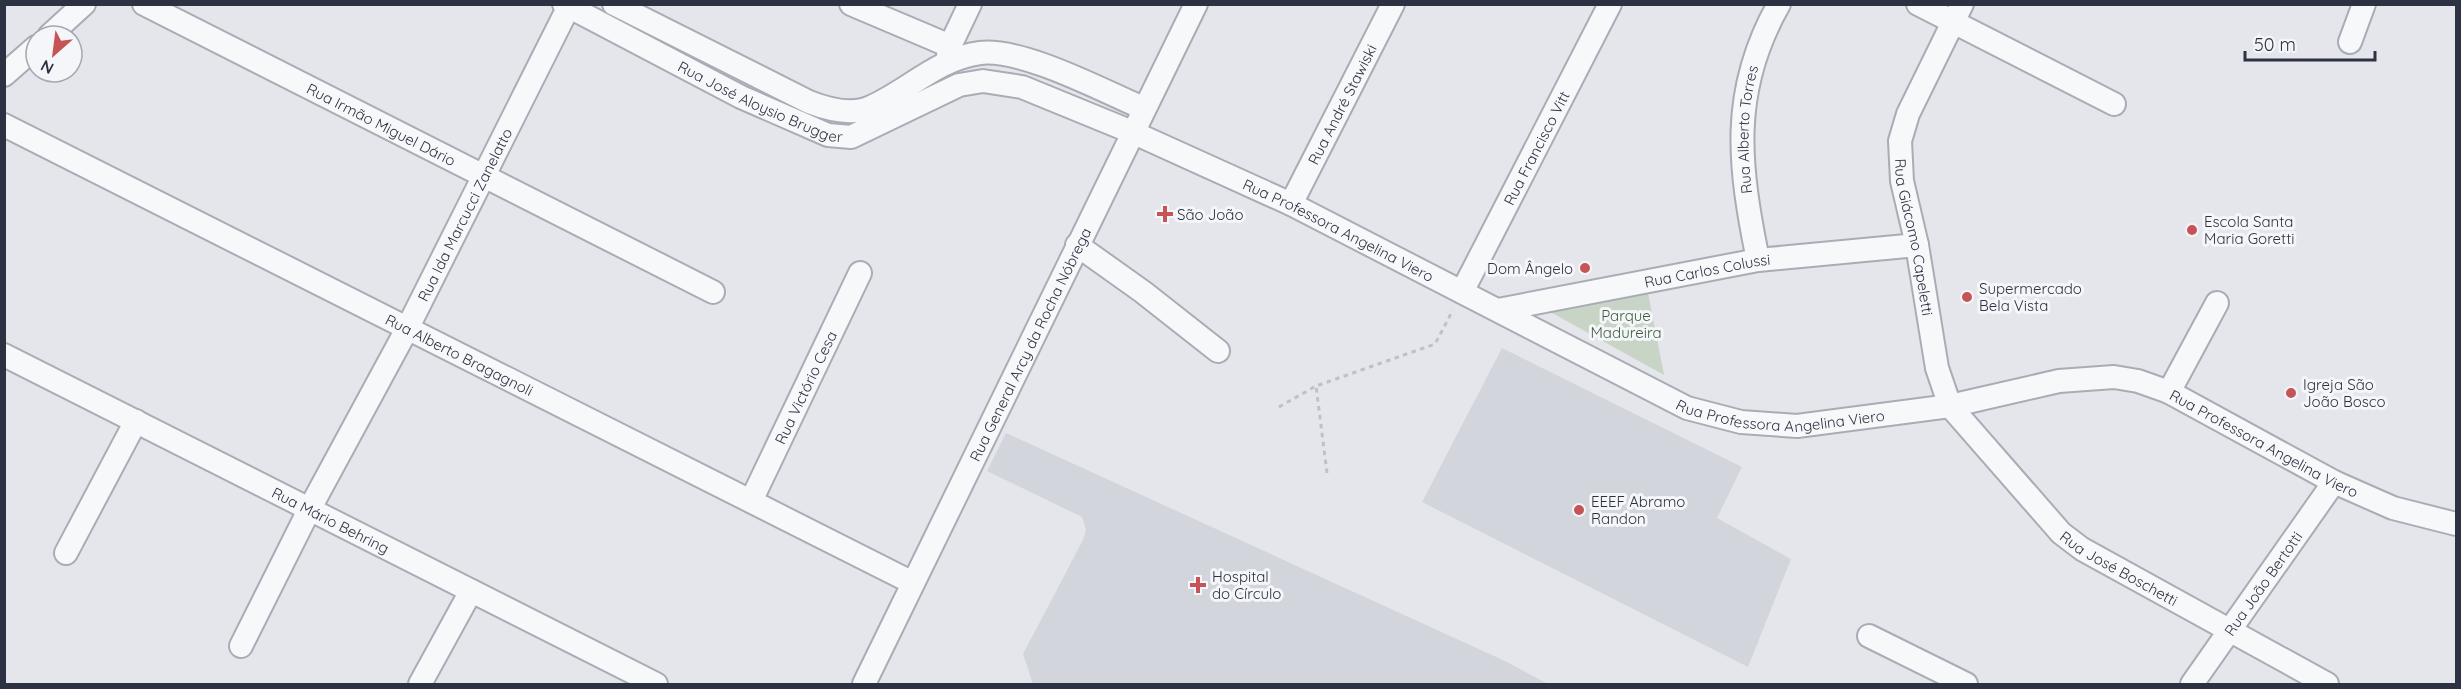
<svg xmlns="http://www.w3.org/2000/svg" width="2461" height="689" font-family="Quicksand,sans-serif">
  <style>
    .built { fill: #d3d5dd }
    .green { fill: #c8d5c6 }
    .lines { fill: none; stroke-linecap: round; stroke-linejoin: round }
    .minor-casing { stroke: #aaacb5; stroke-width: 26 }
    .path { stroke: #bec1c7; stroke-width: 3; stroke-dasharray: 4.5 4.5; stroke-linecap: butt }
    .minor { stroke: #f7f8fa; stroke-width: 22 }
    .poi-dot { fill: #c65456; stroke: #f4f6f9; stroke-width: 2 }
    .labels { text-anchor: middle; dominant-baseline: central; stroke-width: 6; stroke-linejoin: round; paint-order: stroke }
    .street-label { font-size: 15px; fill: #2d3243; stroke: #f4f6f9 }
    .poi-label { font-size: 15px; fill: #2d3243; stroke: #f4f6f9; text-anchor: start }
    .park-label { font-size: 15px; fill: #3d5e3b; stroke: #f4f6f9 }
  </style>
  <rect width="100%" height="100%" fill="#e5e6eb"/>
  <g class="built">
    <path d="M1502 348 1742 467 1717 518 1791 559 1748 667 1422 502Z"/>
    <path d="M1006 433 1505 661 1548 684H1033L1023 654 1083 540 1086 530 1082 517 987 471Z"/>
  </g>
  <path class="green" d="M1648 293 1664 375 1545 309Z"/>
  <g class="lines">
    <defs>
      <g id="minor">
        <path id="s1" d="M144 4 713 292"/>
        <path id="s2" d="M564 4 741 97 828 135 851 137 959 85 983 81 1022 87 1132 132 1291 204 1687 408 1741 422 1797 426 1950 406 2059 381 2114 377 2138 381 2169 392 2334 482 2393 508 2456 524"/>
        <path d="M614 4 809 102C827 109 852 116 871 107 909 90 937 59 980 53 1023 48 1103 91 1143 108"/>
        <path d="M851 4 950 46"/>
        <path d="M1918 4 2114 104"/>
        <path id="s3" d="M1962 4 1908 114 1900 141 1902 181 1917 245 1937 368 1950 406 2061 533 2082 549 2327 684"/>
        <path d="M49 36 84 4"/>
        <path d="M2350 42 2364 4"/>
        <path d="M947 61 950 46 970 4"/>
        <path d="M4 75 36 47"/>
        <path id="s4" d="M4 125 913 583"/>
        <path id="s5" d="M1291 204 1393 4"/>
        <path d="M1077 245 1143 292 1218 351"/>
        <path id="s6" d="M1758 260C1739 166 1729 92 1779 4"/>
        <path id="s7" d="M1462 292 1610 4"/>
        <path id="s8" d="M1498 310 1758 260 1917 245"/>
        <path id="s9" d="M4 355 656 684"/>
        <path d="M2169 392 2217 303"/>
        <path id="s10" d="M751 501 860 273"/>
        <path d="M66 553 136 421"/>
        <path d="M1869 636 1966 684"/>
        <path id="s11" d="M241 646 309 510 407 329 570 4"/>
        <path d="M420 684 471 591"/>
        <path id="s12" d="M864 684 1196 4"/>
        <path id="s13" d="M2192 684 2334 482"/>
      </g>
    </defs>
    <use href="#minor" class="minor-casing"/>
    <g class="path">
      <path d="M1279 407 1316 386"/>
      <path d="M1327 473 1316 386 1435 344 1453 310"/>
    </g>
    <use href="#minor" class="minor"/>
  </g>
  <g class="poi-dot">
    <path d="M1162 205h6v6h6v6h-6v6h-6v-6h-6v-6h6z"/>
    <circle cx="2192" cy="230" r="6"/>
    <circle cx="1585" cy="268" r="6"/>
    <circle cx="1967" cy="297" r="6"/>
    <circle cx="2291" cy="393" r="6"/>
    <circle cx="1579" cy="510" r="6"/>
    <path d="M1195 576h6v6h6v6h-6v6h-6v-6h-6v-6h6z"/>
  </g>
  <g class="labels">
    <g class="street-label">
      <text stroke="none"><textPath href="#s2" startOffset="220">Rua José Aloysio Brugger</textPath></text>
      <text stroke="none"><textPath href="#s5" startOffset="112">Rua André Stawiski</textPath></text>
      <text stroke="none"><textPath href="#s1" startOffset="266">Rua Irmão Miguel Dário</textPath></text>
      <text stroke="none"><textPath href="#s6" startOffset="132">Rua Alberto Torres</textPath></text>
      <text stroke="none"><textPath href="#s7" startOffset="162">Rua Francisco Vitt</textPath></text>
      <text stroke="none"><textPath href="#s11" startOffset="486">Rua Ida Marcucci Zanelatto</textPath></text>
      <text stroke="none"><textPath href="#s2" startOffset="849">Rua Professora Angelina Viero</textPath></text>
      <text stroke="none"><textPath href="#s3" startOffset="248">Rua Giácomo Capeletti</textPath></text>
      <text stroke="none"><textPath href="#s8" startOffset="213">Rua Carlos Colussi</textPath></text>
      <text stroke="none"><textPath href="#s12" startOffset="378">Rua General Arcy da Rocha Nóbrega</textPath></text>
      <text stroke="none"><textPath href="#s4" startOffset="510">Rua Alberto Bragagnoli</textPath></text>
      <text stroke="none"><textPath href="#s10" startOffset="126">Rua Victório Cesa</textPath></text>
      <text stroke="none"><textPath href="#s2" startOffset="1335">Rua Professora Angelina Viero</textPath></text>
      <text stroke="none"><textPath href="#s2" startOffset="1839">Rua Professora Angelina Viero</textPath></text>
      <text stroke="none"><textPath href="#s9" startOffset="366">Rua Mário Behring</textPath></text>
      <text stroke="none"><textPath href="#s3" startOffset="658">Rua José Boschetti</textPath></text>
      <text stroke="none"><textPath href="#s13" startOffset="123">Rua João Bertotti</textPath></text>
    </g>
    <g class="poi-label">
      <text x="1177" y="214">São João</text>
      <text x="2204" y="221">Escola Santa<tspan x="2204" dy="17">Maria Goretti</tspan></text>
      <text x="1573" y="268" text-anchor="end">Dom Ângelo</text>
      <text x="1979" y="288">Supermercado<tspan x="1979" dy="17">Bela Vista</tspan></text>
      <text x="2303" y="384">Igreja São<tspan x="2303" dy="17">João Bosco</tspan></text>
      <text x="1591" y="501">EEEF Abramo<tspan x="1591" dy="17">Randon</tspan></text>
      <text x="1212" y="576">Hospital<tspan x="1212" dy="17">do Círculo</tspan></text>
    </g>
    <g class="park-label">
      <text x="1626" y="315">Parque<tspan x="1626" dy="17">Madureira</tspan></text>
    </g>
  </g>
  <rect width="2461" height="689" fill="none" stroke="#2d3243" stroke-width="12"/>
  <g transform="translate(54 54) rotate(208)"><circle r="28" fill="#f4f6f9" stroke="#a4a8b0" stroke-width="1.5"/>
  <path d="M0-4.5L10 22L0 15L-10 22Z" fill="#c65456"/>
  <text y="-9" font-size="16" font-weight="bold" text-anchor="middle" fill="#2d3243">N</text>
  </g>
  <path d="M2245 51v9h130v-9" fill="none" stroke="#2d3243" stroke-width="3"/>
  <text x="2254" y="51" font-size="18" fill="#2d3243" stroke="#f4f6f9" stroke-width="4.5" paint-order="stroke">50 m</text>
</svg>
